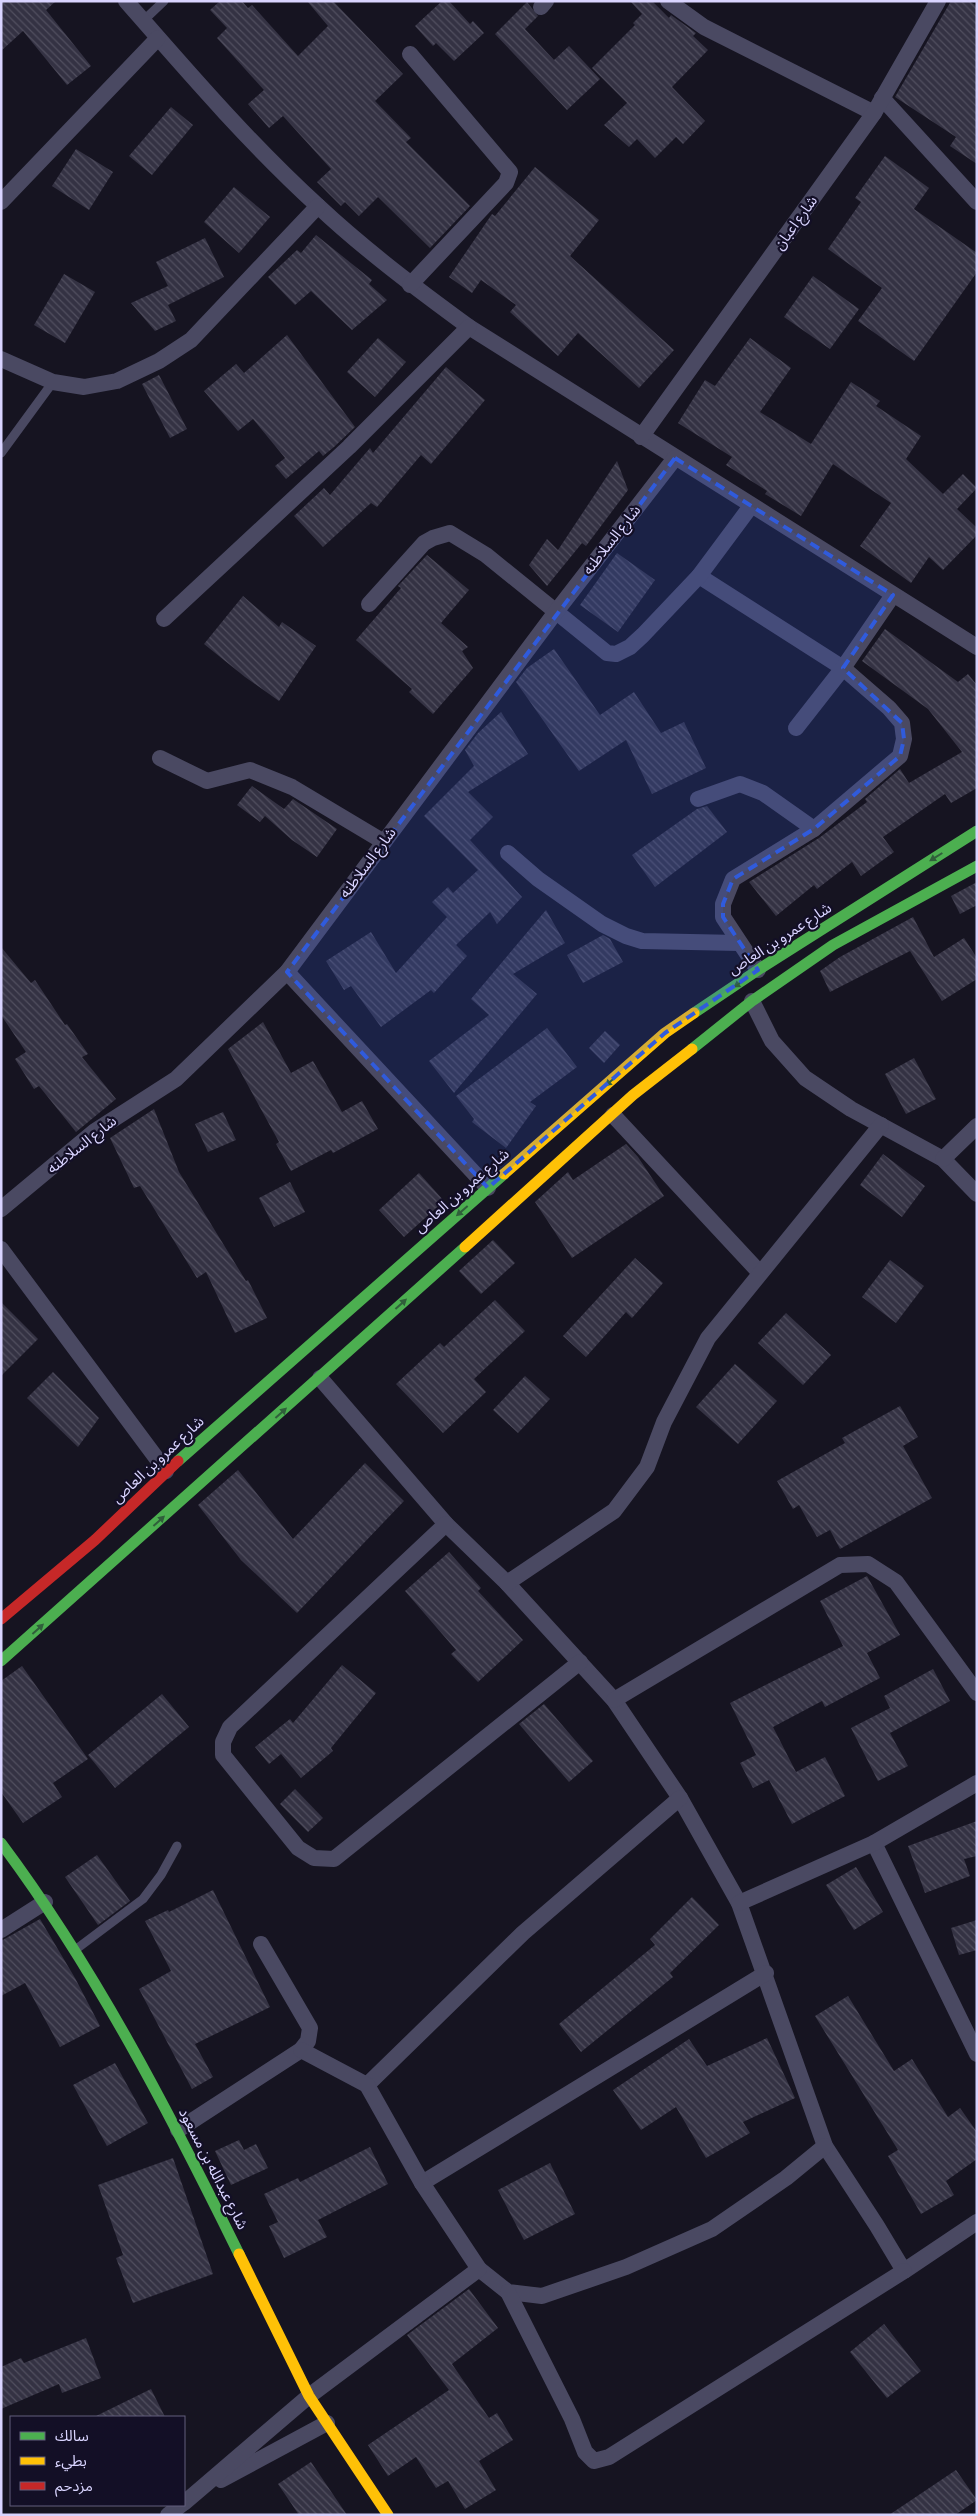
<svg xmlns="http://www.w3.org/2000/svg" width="978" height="2516" font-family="'Sofia Sans Condensed','Noto Sans Arabic',sans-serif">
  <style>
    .building { fill: url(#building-back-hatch) }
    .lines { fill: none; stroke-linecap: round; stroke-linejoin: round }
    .lane { stroke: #4a4962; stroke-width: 9 }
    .street { stroke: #4a4962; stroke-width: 16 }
    .fast { stroke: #4caf50; stroke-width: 11 }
    .slow { stroke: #ffc107; stroke-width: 11 }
    .jam { stroke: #c62828; stroke-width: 11 }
    .oneway { fill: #305f3b }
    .marked { fill: #305bdc; fill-opacity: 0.2; stroke: #305bdc; stroke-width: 4; stroke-dasharray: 10 6; stroke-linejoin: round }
    .labels { text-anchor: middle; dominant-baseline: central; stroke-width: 4.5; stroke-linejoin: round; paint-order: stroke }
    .street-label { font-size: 15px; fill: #d9d4ff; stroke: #130f26 }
  </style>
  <defs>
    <pattern id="building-back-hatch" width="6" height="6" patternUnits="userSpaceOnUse" patternTransform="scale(1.25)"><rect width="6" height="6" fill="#343243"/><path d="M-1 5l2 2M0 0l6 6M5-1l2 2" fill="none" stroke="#514f5f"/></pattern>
  </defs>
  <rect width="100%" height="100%" fill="#161421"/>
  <g class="building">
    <path d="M1 1H56L46 10 91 66 67 85 23 31 1 51Z"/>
    <path d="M220 1H242L248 8 252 5 298 56 328 26 307 1H333L403 74 375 101 411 138 406 142 470 206 430 248 378 197 359 216 345 202 341 206 317 182 331 169 283 116 269 128 248 104 264 90 217 38 227 28 210 10Z"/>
    <path d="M442 1H449L470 24 473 21 484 33 454 61 436 43 433 46 415 26Z"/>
    <path d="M630 1H652L669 18 671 15 696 33 693 36 708 50 672 87 705 121 683 144 676 137 655 158 637 139 629 147 604 125 627 103 592 68 635 25 633 23 642 14Z"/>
    <path d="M951 1H969L977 6V164L950 146 956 137 895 97Z"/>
    <path d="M527 2 538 16 525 29 554 60 569 46 600 79 567 110 495 34Z"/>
    <path d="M171 107 193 125 152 175 129 156Z"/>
    <path d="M76 149 113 172 89 210 52 186Z"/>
    <path d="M885 156 929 188 914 209 977 253V272L914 361 858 321 882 288 828 249 861 202 855 198Z"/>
    <path d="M535 167 599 220 570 256 674 350 639 388 578 333 558 356 510 312 516 305 481 280 472 293 449 277 492 214 495 216Z"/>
    <path d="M234 187 270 217 239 253 204 222Z"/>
    <path d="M316 235 372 280 369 284 387 300 352 330 311 291 295 305 268 277 297 250 301 253Z"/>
    <path d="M205 238 224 277 168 305 176 321 155 331 131 303 168 286 156 262Z"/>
    <path d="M64 274 95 292 65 343 34 325Z"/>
    <path d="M813 276 859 309 830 349 784 317Z"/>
    <path d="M287 335 355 427 334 447 323 456 319 451 286 479 275 466 285 458 253 419 238 431 204 391 236 364 244 373Z"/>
    <path d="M378 338 406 362 375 397 347 372Z"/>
    <path d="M750 338 791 368 760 412 811 444 851 382 880 401 876 406 921 436 906 459 943 494 963 474 977 488 957 509 977 528V535L943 570 929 557 911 583 860 546 891 503 833 464 801 516 765 494 767 491 726 465 732 457 678 423 705 380 715 386Z"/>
    <path d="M446 367 485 400 431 464 421 455 377 507 371 503 323 547 294 516 324 488 330 495 370 448 373 453Z"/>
    <path d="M159 375 187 429 170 438 142 384Z"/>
    <path d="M617 461 628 490 586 546 582 543 547 586 529 565 547 539 558 550Z"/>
    <path d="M617 553 655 580 618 632 580 605Z"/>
    <path d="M427 555 469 590 441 623 468 647 462 651 473 668 433 714 409 692 412 689 356 640 401 588 398 586Z"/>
    <path d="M243 596 279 627 282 622 316 646 279 701 245 677 204 644Z"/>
    <path d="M885 629 958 682 968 674 977 685V788L951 803 945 794 883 837 894 852 861 876 852 862 817 889 814 885 776 916 749 882 819 838 867 802 865 799 900 769 909 783 962 752 928 709 862 661Z"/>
    <path d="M554 649 600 715 634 692 661 733 684 722 706 768 652 794 626 740 579 771 516 682 527 668Z"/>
    <path d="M501 712 528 754 468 792 493 817 470 840 522 897 497 924 490 912 456 945 467 956 434 993 431 990 381 1027 351 986 344 990 326 961 371 932 396 973 447 917 432 902 448 887 453 893 478 870 424 816 474 766 465 750 478 733Z"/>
    <path d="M252 786 284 809 293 799 337 829 317 857 292 840 265 816 260 822 237 805Z"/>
    <path d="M707 806 727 832 655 887 632 855 697 809Z"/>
    <path d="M977 882V905L960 914 951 896Z"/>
    <path d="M546 910 565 943 513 974 537 994 454 1093 429 1061 489 1015 471 999Z"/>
    <path d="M913 917 934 957 964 938 977 958V979L942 1001 910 951 830 992 820 971 840 957Z"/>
    <path d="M603 935 610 939 623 962 583 983 567 955Z"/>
    <path d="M1 947 31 983 35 980 65 1025 67 1024 88 1054 82 1057 116 1099 76 1132 39 1086 34 1089 15 1059 26 1052 1 1015Z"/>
    <path d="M263 1022 291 1073 313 1061 342 1112 362 1101 378 1129 333 1153 331 1150 291 1171 276 1144 279 1142 228 1049Z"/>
    <path d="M547 1028 577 1067 530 1102 536 1106 506 1148 472 1122 474 1119 456 1096Z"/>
    <path d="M605 1031 620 1045 604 1063 589 1048Z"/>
    <path d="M914 1058 936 1099 906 1114 885 1074Z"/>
    <path d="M154 1109 179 1172 246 1281 248 1280 267 1318 235 1333 206 1272 197 1278 140 1186 134 1188 110 1138Z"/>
    <path d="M223 1112 236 1140 208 1152 195 1124Z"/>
    <path d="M626 1144 638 1157 664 1196 572 1258 535 1202 568 1172 573 1180Z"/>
    <path d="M883 1154 925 1186 902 1217 860 1185Z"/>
    <path d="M419 1173 444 1201 404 1237 379 1210Z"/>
    <path d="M290 1182 305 1212 274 1227 259 1198Z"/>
    <path d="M493 1240 515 1263 481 1294 459 1271Z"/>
    <path d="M635 1258 663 1283 632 1318 626 1312 586 1357 563 1336Z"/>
    <path d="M890 1260 924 1286 896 1323 862 1297Z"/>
    <path d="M495 1300 525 1331 474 1379 486 1392 443 1433 396 1384 440 1343 444 1347Z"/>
    <path d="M1 1302 38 1339 1 1376Z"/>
    <path d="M786 1313 831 1355 803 1385 758 1343Z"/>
    <path d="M735 1364 777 1401 738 1444 696 1407Z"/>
    <path d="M53 1372 99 1418 78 1447 27 1398Z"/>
    <path d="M525 1376 550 1399 518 1433 493 1410Z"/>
    <path d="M900 1406 918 1437 903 1446 932 1498 840 1549 830 1530 817 1537 799 1505 793 1509 777 1481 845 1443 842 1438Z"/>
    <path d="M365 1463 404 1501 297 1613 241 1560 198 1505 238 1470 293 1539Z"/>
    <path d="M449 1552 481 1588 478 1591 523 1640 478 1682 451 1654 456 1650 405 1591Z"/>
    <path d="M867 1576 900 1635 867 1653 880 1678 825 1707 822 1701 773 1727 796 1772 825 1757 845 1796 792 1824 769 1780 753 1788 740 1763 756 1755 730 1703 843 1646 820 1601Z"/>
    <path d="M342 1665 376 1693 331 1748 333 1751 301 1778 281 1754 269 1764 255 1747 290 1719 293 1723Z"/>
    <path d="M22 1666 88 1759 53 1783 62 1797 23 1823 1 1792V1681Z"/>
    <path d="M933 1669 950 1701 890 1733 908 1766 878 1781 851 1728 890 1708 884 1696Z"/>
    <path d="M162 1694 189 1727 115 1788 88 1755Z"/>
    <path d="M544 1704 593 1761 569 1782 519 1724Z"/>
    <path d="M295 1789 323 1818 308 1832 280 1804Z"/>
    <path d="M977 1821V1856L964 1859 970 1876 925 1893 908 1846Z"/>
    <path d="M97 1855 130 1901 98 1925 65 1877Z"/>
    <path d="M856 1867 883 1912 854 1930 826 1885Z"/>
    <path d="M213 1890 270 2007 195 2044 213 2077 192 2089 139 1989 171 1971 145 1921 168 1910 169 1912Z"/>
    <path d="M692 1897 719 1925 670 1973 673 1977 581 2052 559 2024 655 1945 650 1939Z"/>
    <path d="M40 1919 75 1978 100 2026 60 2047 25 1983 1 1996V1941Z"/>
    <path d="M977 1920V1950L959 1955 951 1928Z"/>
    <path d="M848 1996 894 2071 912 2059 948 2117 960 2108 977 2132V2159L946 2181 954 2195 921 2214 888 2156 898 2150 815 2016Z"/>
    <path d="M767 2038 795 2098 743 2122 750 2133 706 2158 676 2107 641 2130 613 2090 689 2039 707 2066Z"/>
    <path d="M115 2063 148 2123 107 2146 73 2085Z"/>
    <path d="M239 2140 244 2150 256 2144 268 2168 231 2185 215 2151Z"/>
    <path d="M370 2147 388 2184 318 2220 327 2237 284 2258 269 2226 278 2222 264 2194 298 2178 300 2182Z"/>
    <path d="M173 2158 213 2274 133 2303 116 2258 123 2255 98 2185Z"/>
    <path d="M550 2163 575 2214 524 2240 498 2190Z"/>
    <path d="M469 2289 498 2328 452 2364 489 2418 497 2413 513 2440 479 2461 496 2490 465 2509 448 2481 436 2488 416 2457 388 2476 368 2445 449 2390 407 2335Z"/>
    <path d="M884 2324 921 2371 887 2398 850 2352Z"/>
    <path d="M86 2338 101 2378 62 2393 59 2384 1 2409V2367L21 2358 24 2363Z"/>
    <path d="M151 2389 165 2417H94Z"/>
    <path d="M311 2462 347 2515H299L278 2484Z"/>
    <path d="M956 2470 977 2500 955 2515H889Z"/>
  </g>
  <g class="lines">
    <g class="lane">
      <path d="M143 21 164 1"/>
      <path d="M1 453 53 382"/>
      <path d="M75 1950 143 1899 161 1875 177 1846"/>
    </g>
    <g class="street">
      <path d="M126 1C188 72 249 143 318 206 365 250 417 289 469 327L977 647"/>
      <path d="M668 1 704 27 874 113"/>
      <path d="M541 7 546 1"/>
      <path d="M410 54 510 172 506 183 410 285"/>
      <path d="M882 98 977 202"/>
      <path d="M1 202 158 38"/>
      <path d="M1 359 53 382 84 387 117 381 159 361 191 340 318 206"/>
      <path d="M641 437 874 113 938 1"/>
      <path d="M699 576 843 668 889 708 902 723 904 739 900 756 814 829 733 879 723 904V917L758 970"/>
      <path d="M369 604 424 543 433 538 450 533 486 555 607 653 616 654 630 647 643 635 699 576 751 506"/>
      <path d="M164 619 349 447 469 327"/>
      <path d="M796 728 843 668 893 595"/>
      <path d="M160 758 207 781 250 770 292 787 384 842"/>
      <path d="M698 799 740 784 763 793 814 829"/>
      <path d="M508 853 538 879 602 924 626 936 642 941 739 943"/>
      <path d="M287 972 488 1188"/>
      <path d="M752 1001 772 1041 805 1078 851 1109 943 1159 977 1194"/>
      <path d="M613 1115 760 1273"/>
      <path d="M943 1159 977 1126"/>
      <path d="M1 1209 95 1131 176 1079 287 972 555 613 675 458"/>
      <path d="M1 1249 166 1471"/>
      <path d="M320 1378 446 1524 507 1583 614 1700 680 1798 739 1903 825 2146 877 2226 904 2271 977 2222"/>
      <path d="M446 1524 230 1727 223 1742V1755L298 1848 314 1858 334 1859 580 1662"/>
      <path d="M507 1583 614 1511 647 1467 664 1422 708 1338 881 1125"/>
      <path d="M614 1700 840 1565 868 1564 896 1582 977 1693"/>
      <path d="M874 1843 977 2054"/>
      <path d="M739 1903 874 1843 977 1783"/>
      <path d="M1 1930 45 1902"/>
      <path d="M367 2085 523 1933 680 1798"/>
      <path d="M178 2130 301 2050 308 2041 310 2028 261 1944"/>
      <path d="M422 2183 766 1973"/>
      <path d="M479 2269 508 2292 542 2296 626 2267 712 2229 786 2178 825 2146"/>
      <path d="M508 2292 572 2419 585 2452 594 2461 609 2457 904 2271"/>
      <path d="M221 2480 327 2423"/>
      <path d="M184 2503 309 2396 479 2269 422 2183 367 2085 301 2050"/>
      <path d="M168 2515 181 2505"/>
    </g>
    <g class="fast">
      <path d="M694 1013 761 968 977 831"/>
      <path d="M692 1049 752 1001 833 945 977 866"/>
      <path d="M178 1461 504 1174"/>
      <path d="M1 1661 465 1247"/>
      <path d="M1 1843C96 1970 169 2112 239 2254"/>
    </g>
    <g class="slow">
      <path d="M504 1174 665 1033 694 1013"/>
      <path d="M465 1247 633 1095 692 1049"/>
      <path d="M239 2254 309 2396 388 2515"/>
    </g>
    <path class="jam" d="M1 1619 95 1540 178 1461"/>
  </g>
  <defs><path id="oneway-solid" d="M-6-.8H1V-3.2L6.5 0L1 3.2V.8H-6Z" transform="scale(1.25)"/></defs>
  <g class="oneway">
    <use href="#oneway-solid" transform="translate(936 857) rotate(148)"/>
    <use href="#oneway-solid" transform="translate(740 983) rotate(146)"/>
    <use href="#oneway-solid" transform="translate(611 1081) rotate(139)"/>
    <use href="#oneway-solid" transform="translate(462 1211) rotate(139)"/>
    <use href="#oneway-solid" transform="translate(401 1304) rotate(-42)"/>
    <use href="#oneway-solid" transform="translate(281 1413) rotate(-42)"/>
    <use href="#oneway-solid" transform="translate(159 1521) rotate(-42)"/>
    <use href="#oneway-solid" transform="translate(38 1629) rotate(-42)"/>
  </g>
  <path class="marked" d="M675 458 893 595 843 668 902 723 904 739 900 756 814 829 733 879 723 904V917L758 970 665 1033 488 1188 287 972Z"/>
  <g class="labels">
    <g class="street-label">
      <text transform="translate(796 223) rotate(-54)">شارع اعبان</text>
      <text transform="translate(612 540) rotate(-52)">شارع السلاطنه</text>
      <text transform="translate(368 863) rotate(-53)">شارع السلاطنه</text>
      <text transform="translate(780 939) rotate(-33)">شارع عمرو بن العاص</text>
      <text transform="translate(82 1145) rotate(-38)">شارع السلاطنه</text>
      <text transform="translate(462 1191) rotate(-41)">شارع عمرو بن العاص</text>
      <text transform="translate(158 1460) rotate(-43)">شارع عمرو بن العاص</text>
      <text transform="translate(213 2169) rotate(63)">شارع عبدالله بن مسعود</text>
    </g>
  </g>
  <rect width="978" height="2516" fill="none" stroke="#d9d4ff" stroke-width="5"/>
  <rect x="10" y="2416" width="175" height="90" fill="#130f26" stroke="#625e7d"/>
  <rect x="20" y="2432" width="25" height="8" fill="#4caf50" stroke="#625e7d"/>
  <text x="55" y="2441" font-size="15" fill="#d9d4ff">سالك</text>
  <rect x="20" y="2457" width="25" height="8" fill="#ffc107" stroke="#625e7d"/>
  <text x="55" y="2466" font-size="15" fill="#d9d4ff">بطيء</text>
  <rect x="20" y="2482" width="25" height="8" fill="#c62828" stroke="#625e7d"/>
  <text x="55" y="2491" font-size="15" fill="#d9d4ff">مزدحم</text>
</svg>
